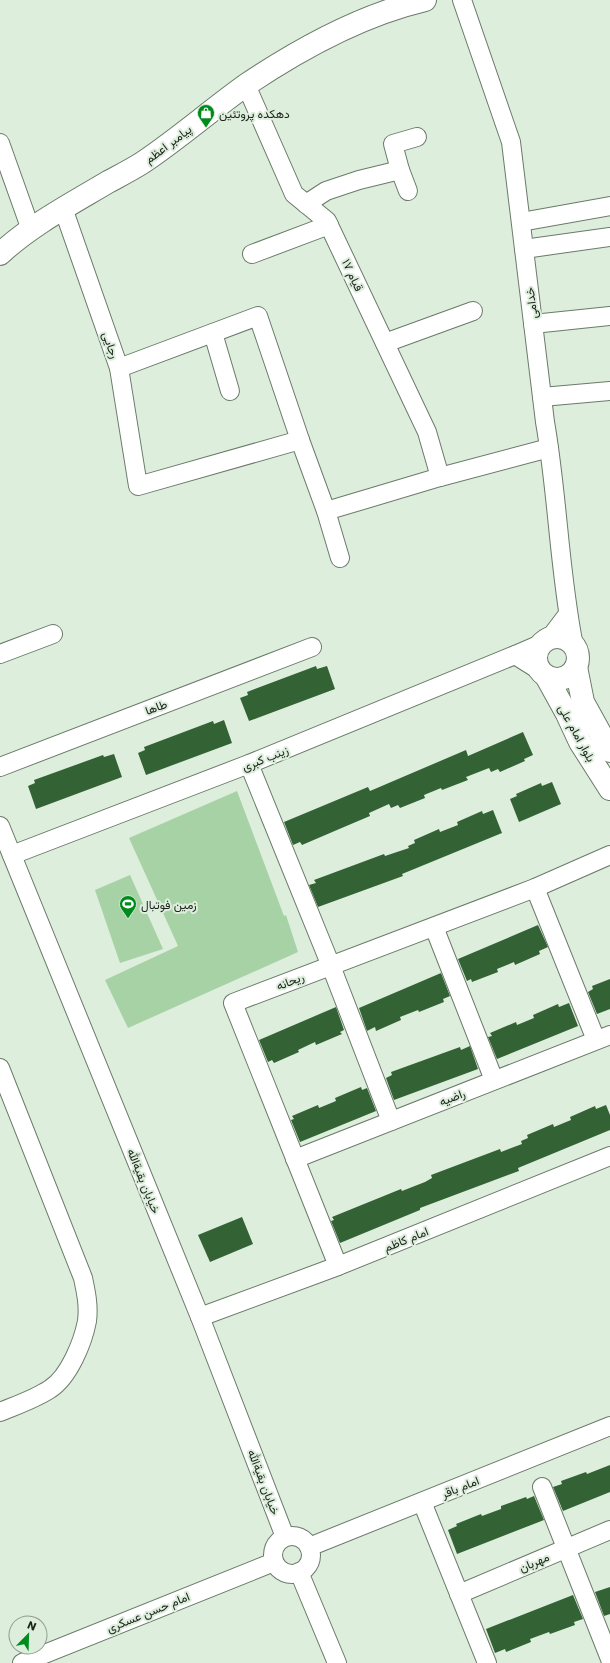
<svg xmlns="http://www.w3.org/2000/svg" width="610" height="1663" font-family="Poppins,Vazirmatn,sans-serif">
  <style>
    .green { fill: #a7d2a6 }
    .building { fill: #336334 }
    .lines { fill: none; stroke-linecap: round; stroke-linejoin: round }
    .minor-casing { stroke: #6b7a6a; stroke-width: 20 }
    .major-casing { stroke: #6b7a6a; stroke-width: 24 }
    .minor { stroke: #fff; stroke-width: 18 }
    .major { stroke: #fff; stroke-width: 22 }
    .labels { text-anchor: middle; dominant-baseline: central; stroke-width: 4; stroke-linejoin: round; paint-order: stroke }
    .poi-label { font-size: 12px; fill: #1c221c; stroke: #ddeedc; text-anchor: start }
    .street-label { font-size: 12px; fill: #1c221c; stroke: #ddeedc }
  </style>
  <rect width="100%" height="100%" fill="#ddeedc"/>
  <g class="green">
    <path d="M237 791 284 916 286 915 298 952 128 1028 105 980 178 946 129 838Z"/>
    <path d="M130 875 163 949 120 963 95 890Z"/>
  </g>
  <g class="building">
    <path d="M316 666 317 669 327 666 335 689 249 721 240 698 248 695 247 692Z"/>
    <path d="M224 720 232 743 146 775 138 753 145 750 144 747 213 721 214 724Z"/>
    <path d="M523 732 533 755 524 759 525 761 500 772 498 769 491 772 489 768 466 777 468 780 442 790 441 788 424 795 425 798 400 808 398 805 391 808 389 804 369 813 370 816 344 827 302 845 300 842 293 845 284 822 368 787 370 791 466 750 468 756Z"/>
    <path d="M114 754 122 777 36 809 28 786 35 783 34 780 103 755 104 757Z"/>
    <path d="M552 782 561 804 519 822 510 799 517 796 516 794 541 783 542 786Z"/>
    <path d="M493 810 502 833 402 874 403 876 318 907 309 885 316 883 314 880 384 854 385 856 409 848 408 846 415 843 414 840 439 829 440 832 458 825 457 822 482 811 483 814Z"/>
    <path d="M538 925 548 947 539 951 540 954 515 965 514 962 497 969 498 972 472 982 471 979 467 981 458 959Z"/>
    <path d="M441 973 450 996 443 999 444 1002 419 1012 418 1010 400 1017 401 1020 376 1031 375 1027 367 1031 359 1008Z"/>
    <path d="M610 979V1009L597 1014 588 992 593 989 592 986Z"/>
    <path d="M569 1003 578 1026 497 1059 488 1037 492 1036 490 1033 516 1022 517 1025 534 1018 533 1015 558 1004 559 1007Z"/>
    <path d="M336 1007 344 1030 340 1032 342 1034 316 1045 315 1042 298 1050 299 1052 274 1063 272 1060 268 1062 259 1040Z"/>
    <path d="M470 1046 478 1069 394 1100 386 1078 392 1075 391 1072 460 1047 461 1050Z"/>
    <path d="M361 1087 362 1090 367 1088 376 1111 300 1142 291 1120 294 1119 292 1116 318 1105 319 1108 336 1101 335 1098Z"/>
    <path d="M606 1105 610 1115V1130L518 1168 519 1171 420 1208V1210L340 1243 331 1221 334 1220 332 1217 401 1189 402 1191 425 1182 432 1178 431 1175 500 1149 501 1152 522 1144 521 1141 528 1138 527 1135 553 1124 554 1127 571 1120 570 1117 595 1106 596 1109Z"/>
    <path d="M242 1217 253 1244 210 1262 198 1235Z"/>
    <path d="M610 1465V1492L563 1511 553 1487 562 1484 561 1481 586 1472 587 1474Z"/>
    <path d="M534 1496 544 1520 457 1554 448 1530 457 1526 456 1524 481 1514 482 1516 501 1509V1506L526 1497 527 1499Z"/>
    <path d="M610 1587V1614L604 1616 595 1592Z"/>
    <path d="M573 1595 583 1619 574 1622 575 1625 550 1634 549 1632 530 1639 531 1642 506 1652 505 1649 495 1653 486 1629Z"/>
  </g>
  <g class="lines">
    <defs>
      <g id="minor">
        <path d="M462 0 511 142 545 422C558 496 559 572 574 646"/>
        <path d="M246 85 294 194 327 221 427 432 440 477"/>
        <path d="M0 143 31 230"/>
        <path d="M400 170 408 191"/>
        <path d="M306 204 326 191 359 180 400 170 393 144 417 137"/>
        <path d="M63 208 119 368 138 486 300 440 326 511 340 558"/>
        <path d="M521 222 610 206"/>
        <path d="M524 249 610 237"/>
        <path d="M252 254 329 225"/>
        <path d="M533 324 610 316"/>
        <path d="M213 333 230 391"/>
        <path d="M385 343 473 311"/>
        <path d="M119 368 258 316 300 440"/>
        <path d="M542 397 610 391"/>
        <path d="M326 511 440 477 549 448"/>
        <path d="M549 639 568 614"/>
        <path d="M0 654 53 634"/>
        <path d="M515 655 542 672"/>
        <path d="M249 764 331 966 391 1121"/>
        <path d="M0 767 312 647"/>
        <path d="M0 826 200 1317 285 1537"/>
        <path d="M12 855 249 764 515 655 543 643"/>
        <path d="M535 888 596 1040"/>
        <path d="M434 927 494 1080"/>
        <path d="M0 1068 83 1278C86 1292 89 1306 87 1321 83 1342 69 1377 50 1389 35 1399 17 1405 0 1412"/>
        <path d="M295 1159 610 1035"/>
        <path d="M338 1266 233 1003 535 888 610 855"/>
        <path d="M200 1317 338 1266 610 1156"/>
        <path d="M542 1487 610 1659"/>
        <path d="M422 1502 487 1663"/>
        <circle cx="292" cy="1555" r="19"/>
        <path d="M309 1547 610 1426"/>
        <path d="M299 1572 337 1663"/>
        <path d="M459 1594 610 1530"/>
        <path d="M22 1663 274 1562"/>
      </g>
      <g id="major">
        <path d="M0 254C31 225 71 204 108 182 119 176 131 170 142 163 178 139 211 110 246 85 301 48 361 15 425 0"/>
        <circle cx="557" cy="658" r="21"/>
        <path d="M576 667 583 702 610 751"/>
        <path d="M546 676 567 714 580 742 610 789"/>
      </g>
    </defs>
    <use href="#minor" class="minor-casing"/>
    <use href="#major" class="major-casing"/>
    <use href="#minor" class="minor"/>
    <use href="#major" class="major"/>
  </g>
  <defs>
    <symbol id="shop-pin" viewBox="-11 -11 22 30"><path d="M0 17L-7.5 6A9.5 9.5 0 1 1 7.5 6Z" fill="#008c1c" stroke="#ddeedc"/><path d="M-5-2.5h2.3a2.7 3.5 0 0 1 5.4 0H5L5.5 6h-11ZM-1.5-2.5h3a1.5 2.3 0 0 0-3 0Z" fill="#fff"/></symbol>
    <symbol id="stadium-pin" viewBox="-11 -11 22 30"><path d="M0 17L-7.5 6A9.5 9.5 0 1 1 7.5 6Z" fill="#008c1c" stroke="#ddeedc"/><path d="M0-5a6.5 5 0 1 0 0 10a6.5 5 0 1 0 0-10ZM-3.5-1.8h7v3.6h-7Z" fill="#fff"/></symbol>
  </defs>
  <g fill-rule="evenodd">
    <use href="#shop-pin" x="196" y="103" width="20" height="27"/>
    <use href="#stadium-pin" x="118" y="894" width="20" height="27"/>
  </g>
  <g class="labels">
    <g class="poi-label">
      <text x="219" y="113">دهکده پروتئین</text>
      <text x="141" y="904">زمین فوتبال</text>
    </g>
    <g class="street-label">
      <text transform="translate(168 144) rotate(-37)">پیامبر اعظم</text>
      <text transform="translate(353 275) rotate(65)">قیام ۱۷</text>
      <text transform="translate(531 303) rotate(-97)">خدامی</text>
      <text transform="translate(111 345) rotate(71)">رجایی</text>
      <text transform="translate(156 707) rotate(-21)">طاها</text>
      <text transform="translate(577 733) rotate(61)">بلوار امام علی</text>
      <text transform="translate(265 758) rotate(-22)">زینب کبری</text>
      <text transform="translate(290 981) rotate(-21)">ریحانه</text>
      <text transform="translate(452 1097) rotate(-21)">راضیه</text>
      <text transform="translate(144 1181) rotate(68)">خیابان بقیةالله</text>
      <text transform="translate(406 1239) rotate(-22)">امام کاظم</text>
      <text transform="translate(264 1482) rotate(69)">خیابان بقیةالله</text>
      <text transform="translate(460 1487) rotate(-22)">امام باقر</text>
      <text transform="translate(534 1562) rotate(-23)">مهربان</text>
      <text transform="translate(148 1612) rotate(-22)">امام حسن عسکری</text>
    </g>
  </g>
  <g transform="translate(28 1635) rotate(23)"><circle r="19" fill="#ddeedc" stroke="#909c8f"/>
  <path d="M0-3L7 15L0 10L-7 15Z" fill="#008c1c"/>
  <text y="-6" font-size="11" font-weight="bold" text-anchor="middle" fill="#1c221c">N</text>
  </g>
</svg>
